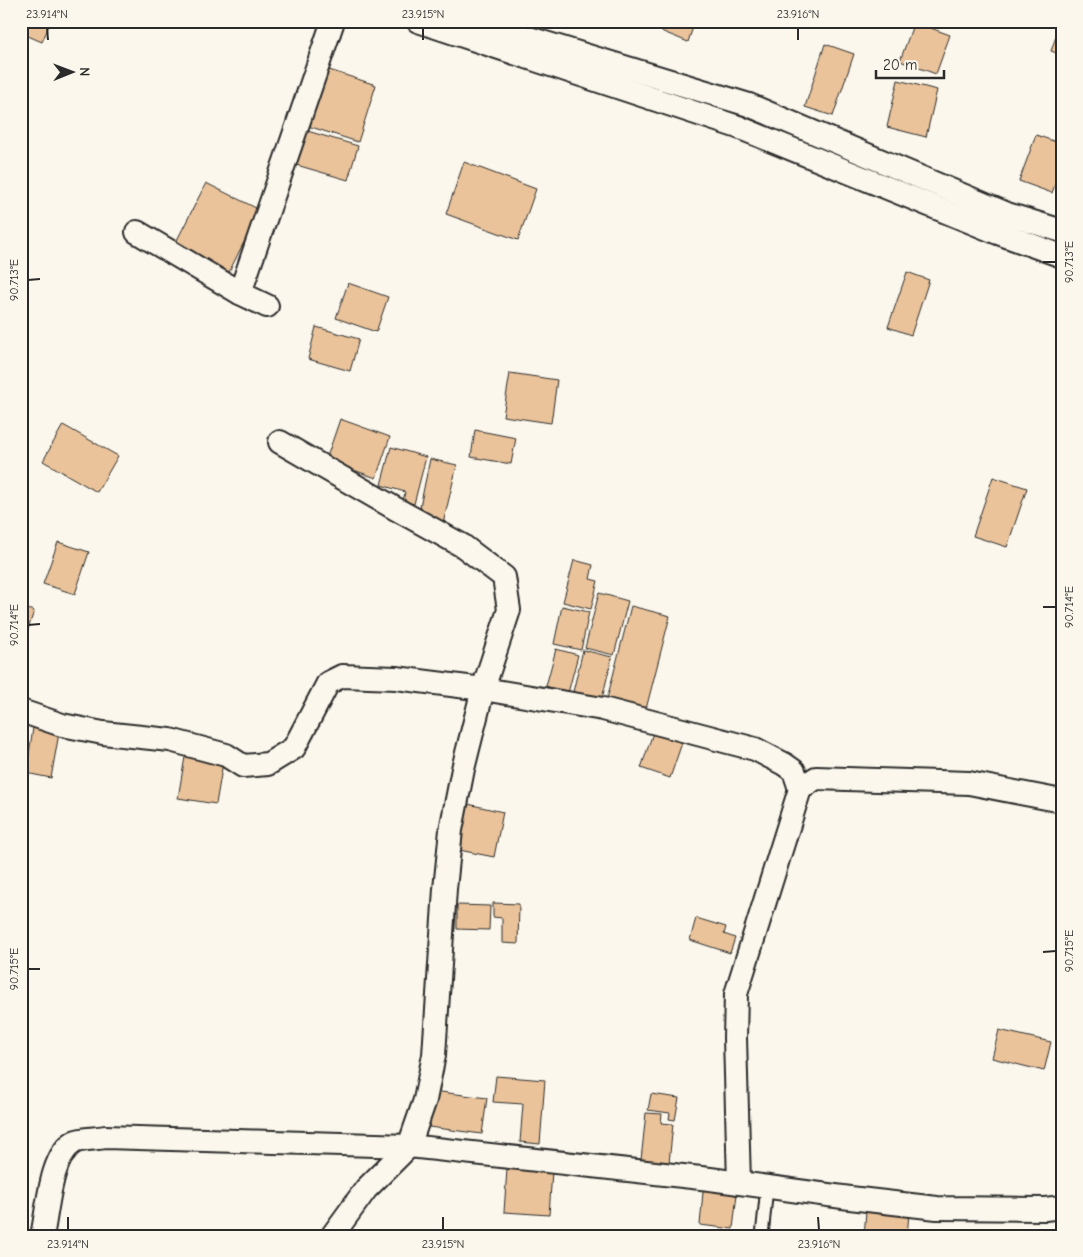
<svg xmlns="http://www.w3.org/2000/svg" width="1083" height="1257" font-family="'Comic Neue',sans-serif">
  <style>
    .building { fill: #eac39a; stroke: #2b2b2b }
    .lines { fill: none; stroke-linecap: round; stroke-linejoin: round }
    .service-casing { stroke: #2b2b2b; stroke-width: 15 }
    .minor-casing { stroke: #2b2b2b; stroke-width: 26 }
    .service { stroke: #fbf7ec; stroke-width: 11 }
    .minor { stroke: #fbf7ec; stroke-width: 22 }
    .ticks { fill: none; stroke: #2b2b2b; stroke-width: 2 }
    .neatline { fill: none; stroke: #2b2b2b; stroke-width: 2 }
    .ticks-label { font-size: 12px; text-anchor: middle; fill: #2b2b2b }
  </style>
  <rect width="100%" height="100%" fill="#fbf7ec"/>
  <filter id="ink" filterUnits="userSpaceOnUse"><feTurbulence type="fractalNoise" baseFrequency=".02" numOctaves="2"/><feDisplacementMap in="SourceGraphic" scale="10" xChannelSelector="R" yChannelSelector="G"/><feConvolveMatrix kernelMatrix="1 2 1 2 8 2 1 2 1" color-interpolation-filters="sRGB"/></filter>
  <g filter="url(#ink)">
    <g class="building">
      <path d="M21 21H51L42 42 21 33Z"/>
      <path d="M296 21H318L317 26Z"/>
      <path d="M659 21H695L688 42 656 29Z"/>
      <path d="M914 22 950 35 936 74 900 61Z"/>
      <path d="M1061 22 1062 23V55L1051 51Z"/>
      <path d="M825 44 854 54 833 116 805 107Z"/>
      <path d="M323 68 376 85 358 142 305 125Z"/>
      <path d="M898 80 937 90 926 137 887 127Z"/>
      <path d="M304 130 358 146 348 180 293 164Z"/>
      <path d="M1036 135 1062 144V165L1052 193 1019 181Z"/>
      <path d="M464 162 536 189 518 240 446 214Z"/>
      <path d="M206 183 260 210 229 272 175 244Z"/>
      <path d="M907 272 929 280 911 335 888 327Z"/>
      <path d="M348 283 388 297 376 332 336 318Z"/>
      <path d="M316 327 359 339 350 371 308 359Z"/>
      <path d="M510 373 557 380 551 423 503 416Z"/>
      <path d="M340 419 390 437 376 478 326 460Z"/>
      <path d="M63 425 118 456 97 492 43 461Z"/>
      <path d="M475 430 516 438 511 464 471 457Z"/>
      <path d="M391 447 426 457 414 504 403 501 405 492 381 485Z"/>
      <path d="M430 459 457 465 442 528 420 507Z"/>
      <path d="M993 477 1027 488 1007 547 973 536Z"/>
      <path d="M58 542 89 552 75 594 43 584Z"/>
      <path d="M574 560 593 565 590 579 598 581 591 609 563 602Z"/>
      <path d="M599 593 628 601 614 655 585 648Z"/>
      <path d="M562 606 589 612 581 650 554 644Z"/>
      <path d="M631 606 670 616 646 709 607 699Z"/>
      <path d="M21 607 34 611 22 648H21Z"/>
      <path d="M556 649 578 655 568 693 546 686Z"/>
      <path d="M583 650 612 657 601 703 572 696Z"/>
      <path d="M655 727 684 737 670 778 641 768Z"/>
      <path d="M33 728 59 733 51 778 26 773Z"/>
      <path d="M186 751 224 757 216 804 178 798Z"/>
      <path d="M468 804 503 812 494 857 459 850Z"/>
      <path d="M493 903 519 904 518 944 502 943V918L493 917Z"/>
      <path d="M457 905 490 906 489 930 457 929Z"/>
      <path d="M696 918 726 927 724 934 735 938 730 953 690 940Z"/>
      <path d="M999 1030 1051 1042 1044 1071 992 1058Z"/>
      <path d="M496 1076 545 1080 540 1144 520 1142 523 1104 493 1102Z"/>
      <path d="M433 1091 487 1098 482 1134 429 1127Z"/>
      <path d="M651 1094 679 1098 675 1120 669 1119 670 1113 648 1110Z"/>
      <path d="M646 1113 662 1114 661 1123 673 1124 669 1163 641 1160Z"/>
      <path d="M507 1169 552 1171 549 1215 504 1212Z"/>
      <path d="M704 1181 738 1185 733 1229 700 1225Z"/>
      <path d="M866 1211 909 1214 907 1236H864Z"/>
    </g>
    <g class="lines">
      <defs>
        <path id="service" d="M762 1236 767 1187"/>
        <g id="minor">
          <path d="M418 21 738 127 998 233 1062 256"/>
          <path d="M473 21 749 105 1007 214 1062 231"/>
          <path d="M137 232 240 293 267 306"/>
          <path d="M240 293 333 21"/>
          <path d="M280 442 396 509 463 546 504 577 509 610 483 689 463 769 451 830 445 889 434 1055 425 1100 409 1146 366 1189 332 1236"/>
          <path d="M21 711 62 725 103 733 170 740 226 755 243 766 268 764 294 748 328 683 342 676 396 678 483 689 603 709 728 742 755 749 784 764 794 771 800 789 816 778 969 783 1062 801"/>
          <path d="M739 1183 735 1038 736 994 800 789"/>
          <path d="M42 1236C48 1210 50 1156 74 1142 82 1138 97 1139 105 1137L409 1146 710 1179 850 1198 937 1208 1045 1209 1062 1207"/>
        </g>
      </defs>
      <use href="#service" class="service-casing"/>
      <use href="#minor" class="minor-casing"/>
      <use href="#service" class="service"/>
      <use href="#minor" class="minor"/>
    </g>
  </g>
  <path class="ticks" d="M47 28 48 40M423 28V40M798 28V40M1043 262H1056M28 280 40 279M1043 607H1056M28 625 40 624M1043 952 1056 951M28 969H40M68 1217V1230M443 1217V1230M818 1217 819 1230"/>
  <rect width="1083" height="1257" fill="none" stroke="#fbf7ec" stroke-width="55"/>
  <g transform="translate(72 72) rotate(89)" stroke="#fbf7ec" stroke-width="4" paint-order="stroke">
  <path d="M0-4L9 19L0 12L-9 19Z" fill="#2b2b2b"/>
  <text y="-8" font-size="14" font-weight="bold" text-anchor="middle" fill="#2b2b2b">N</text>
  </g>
  <path d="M876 70v8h68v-8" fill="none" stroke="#2b2b2b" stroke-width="2.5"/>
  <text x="883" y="70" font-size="15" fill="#2b2b2b" stroke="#fbf7ec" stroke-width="4" paint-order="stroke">20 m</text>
  <rect x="28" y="28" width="1028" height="1202" class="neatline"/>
  <g class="ticks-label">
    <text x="47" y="18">23.914°N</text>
    <text x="423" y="18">23.915°N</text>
    <text x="798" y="18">23.916°N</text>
    <text transform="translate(1069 262) rotate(-90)" y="4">90.713°E</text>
    <text transform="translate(14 280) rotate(-90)" y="4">90.713°E</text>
    <text transform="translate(1069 607) rotate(-90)" y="4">90.714°E</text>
    <text transform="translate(14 625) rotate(-90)" y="4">90.714°E</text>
    <text transform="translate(1069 951) rotate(-90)" y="4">90.715°E</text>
    <text transform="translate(14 969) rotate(-90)" y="4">90.715°E</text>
    <text x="68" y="1248">23.914°N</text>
    <text x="443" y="1248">23.915°N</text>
    <text x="819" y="1248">23.916°N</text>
  </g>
</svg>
